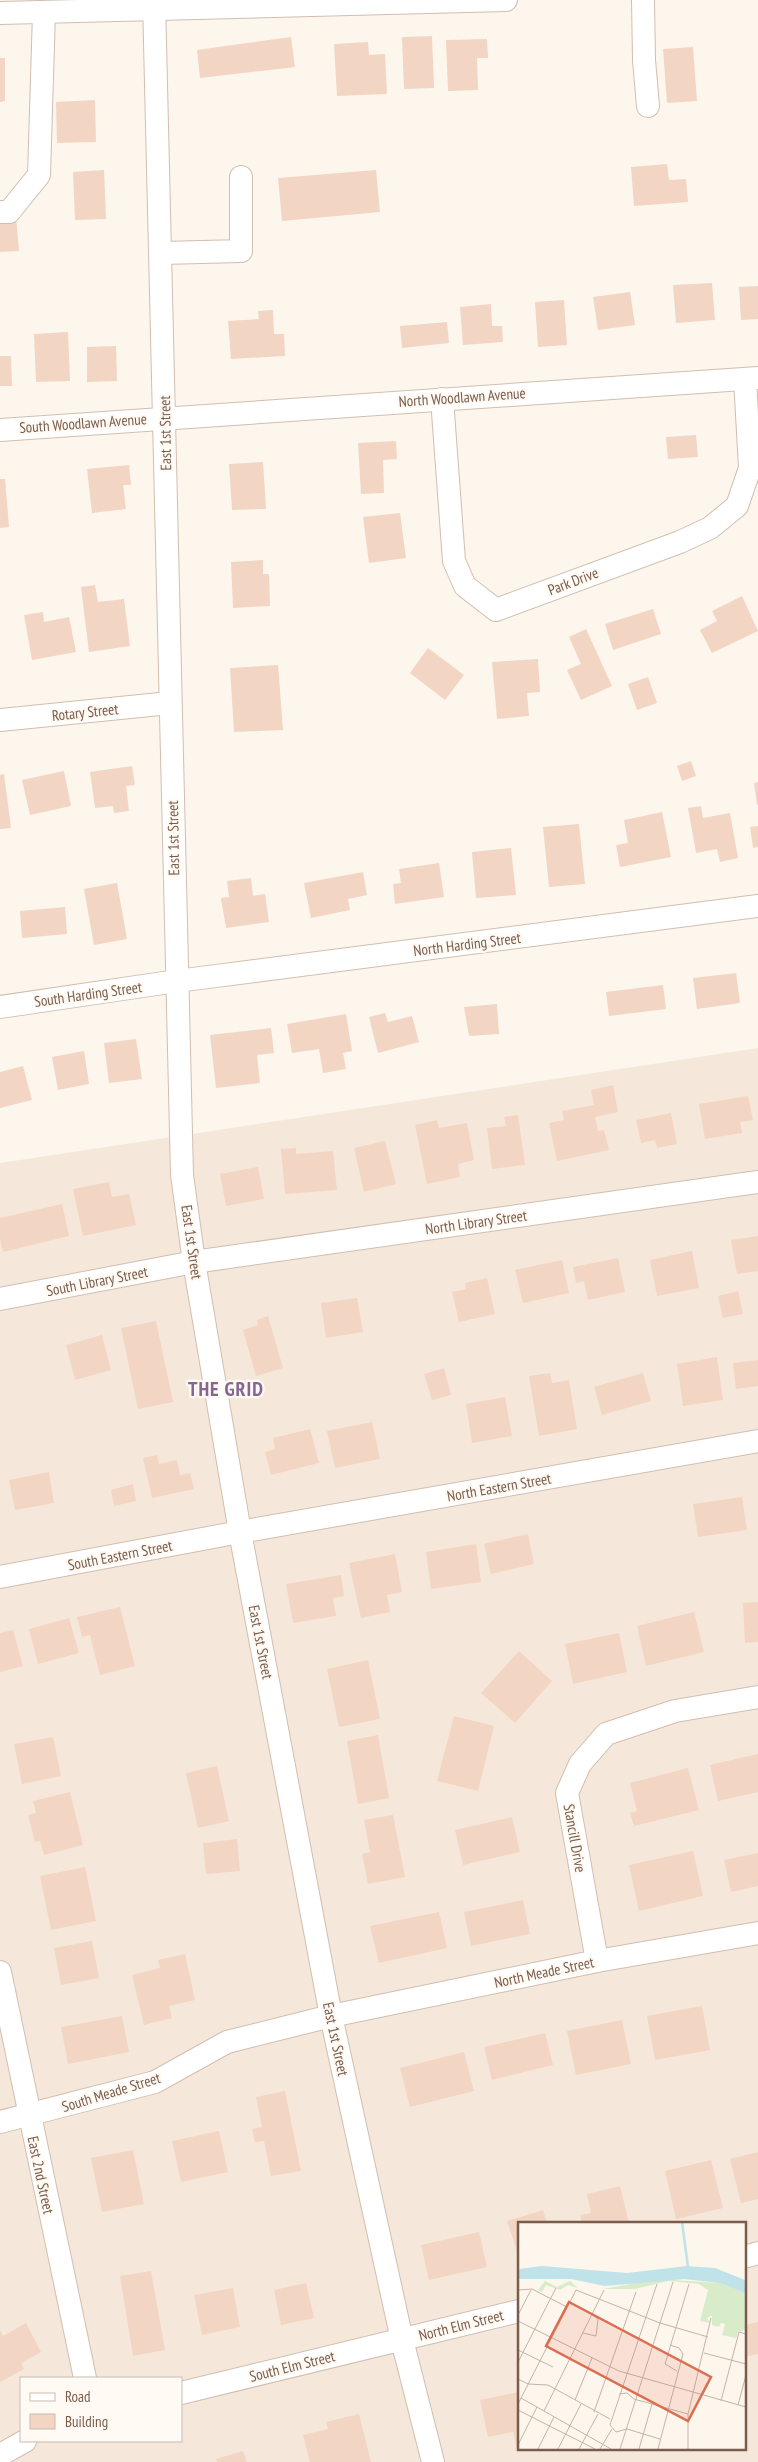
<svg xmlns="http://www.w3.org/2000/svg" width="758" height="2462" font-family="'PT Sans Narrow',sans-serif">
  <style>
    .residential { fill: #f5e8da; fill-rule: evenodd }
    .building { fill: #f3d5c3 }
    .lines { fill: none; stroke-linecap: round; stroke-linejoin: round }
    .minor-casing { stroke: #d1beb0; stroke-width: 24 }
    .minor { stroke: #fff; stroke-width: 22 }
    .labels { text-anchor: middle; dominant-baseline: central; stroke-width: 4.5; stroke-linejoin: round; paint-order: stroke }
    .street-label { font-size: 15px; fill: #7a5c4d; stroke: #fffaf3 }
    .district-label { font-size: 20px; font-weight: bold; letter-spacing: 1px; fill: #846695; stroke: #fffaf3 }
    .inset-river { fill: none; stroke: #bfe3e8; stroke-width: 2.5 }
    .inset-road { fill: none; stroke: #c5b3a7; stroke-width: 1 }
    .view { fill: #dc6d51; fill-opacity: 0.15; stroke: #dc6d51; stroke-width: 2.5 }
    .inset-edge { fill: none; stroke: #7a5c4d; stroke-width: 2.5 }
  </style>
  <rect width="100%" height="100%" fill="#fdf6ec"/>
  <path class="residential" d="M758 1048V2462H0V1163ZM519 2223H744V2448H519ZM21 2378H181V2441H21Z"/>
  <g class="building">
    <path d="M432 36 434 88 404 89 402 37Z"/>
    <path d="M291 37 295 67 200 78 197 50Z"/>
    <path d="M487 39 488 58H477L478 90 448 91 446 40Z"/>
    <path d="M368 42 369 55 385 54 387 94 337 96 334 44Z"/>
    <path d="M693 47 697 101 667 103 663 49Z"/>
    <path d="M0 58H5V101L0 102Z"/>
    <path d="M95 100 96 142 57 143 56 102Z"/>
    <path d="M667 164 669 180 686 179 688 202 634 206 631 167Z"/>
    <path d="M104 170 106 219 75 220 73 172Z"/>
    <path d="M376 170 380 212 282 221 278 178Z"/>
    <path d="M16 216 19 251 0 252V217Z"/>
    <path d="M712 283 715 320 676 323 673 285Z"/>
    <path d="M758 286V319L741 320 739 287Z"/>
    <path d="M630 292 635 325 598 330 593 297Z"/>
    <path d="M564 300 567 345 538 347 535 302Z"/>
    <path d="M491 304 492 326H502L503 342 463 345 460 307Z"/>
    <path d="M273 310 274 334H284L285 356 231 359 228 321 259 319 258 311Z"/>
    <path d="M447 322 449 343 402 348 400 326Z"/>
    <path d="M68 332 70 381 36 382 34 334Z"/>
    <path d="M116 346 117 381 87 382V347Z"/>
    <path d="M0 356H11L12 386H0Z"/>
    <path d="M696 435 698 457 668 459 666 437Z"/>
    <path d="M396 441 397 459 383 460 384 493 361 494 358 443Z"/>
    <path d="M263 462 266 509 232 510 229 464Z"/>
    <path d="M129 465 131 485H123L126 509 92 513 87 469Z"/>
    <path d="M0 479H5L9 527 0 528Z"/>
    <path d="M400 513 406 558 369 563 363 517Z"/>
    <path d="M263 560V574H269L270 606 233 608 231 562Z"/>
    <path d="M95 585 98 602 124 599 130 646 89 652 81 587Z"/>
    <path d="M742 596 758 631 712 653 700 630 717 621 712 611Z"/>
    <path d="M653 609 661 634 613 650 605 624Z"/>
    <path d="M43 612 44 622 69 617 76 652 32 660 24 615Z"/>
    <path d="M586 629 612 686 581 700 567 670 581 664 569 637Z"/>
    <path d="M428 648 464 675 445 700 410 673Z"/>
    <path d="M538 659 540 692 527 693 529 716 497 719 492 662Z"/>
    <path d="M278 665 283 730 234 732 230 668Z"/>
    <path d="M648 677 657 703 637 710 628 684Z"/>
    <path d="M691 761 696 776 682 781 677 766Z"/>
    <path d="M132 766 135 785 126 786 129 811 114 813 113 806 95 808 90 772Z"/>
    <path d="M64 771 71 806 30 815 22 780Z"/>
    <path d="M4 774 11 828 0 829V775Z"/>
    <path d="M758 782V805H757L754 783Z"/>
    <path d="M701 806 703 818 730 813 738 858 720 862 717 849 696 853 688 808Z"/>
    <path d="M662 812 671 857 620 867 616 845 628 843 624 820Z"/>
    <path d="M579 824 585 884 549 887 543 827Z"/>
    <path d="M758 826V847L753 848 750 827Z"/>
    <path d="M511 848 516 895 476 898 472 852Z"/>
    <path d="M439 863 444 897 395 904 393 884 401 883 399 869Z"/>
    <path d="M363 872 367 895 348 899 350 910 311 918 304 883Z"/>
    <path d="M251 878 253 896 265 894 269 922 226 928 221 898 229 897 227 881Z"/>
    <path d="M117 883 127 939 94 945 84 889Z"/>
    <path d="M65 907 67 934 22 938 20 911Z"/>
    <path d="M736 973 740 1003 697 1009 693 978Z"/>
    <path d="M663 985 666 1009 609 1016 606 992Z"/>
    <path d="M497 1004 499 1034 469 1036 464 1007Z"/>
    <path d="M385 1013 388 1022 412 1016 419 1042 378 1053 369 1017Z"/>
    <path d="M346 1014 352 1051 343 1053 346 1069 323 1073 319 1049 292 1053 287 1024Z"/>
    <path d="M271 1028 274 1053 257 1055 260 1083 216 1088 210 1035Z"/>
    <path d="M136 1039 142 1079 109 1083 104 1043Z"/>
    <path d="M84 1051 89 1084 58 1090 52 1057Z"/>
    <path d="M23 1066 32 1100 0 1108V1072Z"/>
    <path d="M613 1085 618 1112 595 1117 598 1131 604 1130 609 1150 557 1161 549 1123 564 1120 562 1111 594 1105 591 1090Z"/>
    <path d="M748 1096 753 1120 740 1122 742 1133 705 1139 699 1104Z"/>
    <path d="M671 1113 677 1144 657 1148 655 1140 641 1143 636 1120Z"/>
    <path d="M518 1115 525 1165 492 1169 487 1128 506 1126 504 1117Z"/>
    <path d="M437 1120 439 1128 467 1123 474 1160 458 1164 460 1177 427 1184 415 1125Z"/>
    <path d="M385 1141 396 1184 364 1192 354 1148Z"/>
    <path d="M296 1148V1154L333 1151 337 1190 285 1194 281 1149Z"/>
    <path d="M258 1167 264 1199 226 1206 220 1174Z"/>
    <path d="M109 1182 112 1197 129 1194 136 1225 83 1236 73 1189Z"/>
    <path d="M62 1204 69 1236 3 1252 0 1239V1218Z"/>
    <path d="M758 1236V1271L737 1274 731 1240Z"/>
    <path d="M692 1251 699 1288 657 1296 650 1260Z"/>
    <path d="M618 1258 625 1292 588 1300 584 1281 576 1283 573 1267Z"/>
    <path d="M562 1260 569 1293 523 1303 515 1270Z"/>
    <path d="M487 1278 495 1314 459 1322 452 1292 466 1289 465 1283Z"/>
    <path d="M738 1291 743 1314 723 1318 718 1296Z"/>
    <path d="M357 1298 363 1332 326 1338 321 1303Z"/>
    <path d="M268 1316 283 1368 256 1376 243 1330 258 1325 257 1320Z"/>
    <path d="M156 1321 173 1402 138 1409 121 1328Z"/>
    <path d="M102 1335 111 1370 75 1380 66 1345Z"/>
    <path d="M717 1357 723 1400 683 1406 677 1364Z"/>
    <path d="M758 1360V1386L736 1389 733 1363Z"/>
    <path d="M444 1368 451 1395 432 1400 424 1374Z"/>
    <path d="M550 1373 552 1383 569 1380 577 1429 539 1436 529 1376Z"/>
    <path d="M643 1373 651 1401 602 1415 594 1387Z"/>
    <path d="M505 1397 512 1436 472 1443 466 1404Z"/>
    <path d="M372 1422 380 1459 335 1468 327 1431Z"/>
    <path d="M310 1429 319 1463 271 1475 265 1452 275 1449 273 1438Z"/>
    <path d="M157 1455 159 1464 177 1460 180 1475 190 1473 194 1489 152 1498 143 1458Z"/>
    <path d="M49 1472 54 1503 15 1510 9 1480Z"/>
    <path d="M133 1484 136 1501 114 1506 111 1490Z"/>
    <path d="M742 1497 747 1530 698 1537 693 1504Z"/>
    <path d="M528 1534 534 1564 491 1574 484 1544Z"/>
    <path d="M476 1544 481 1582 431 1589 426 1552Z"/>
    <path d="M395 1554 402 1592 387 1595 390 1612 361 1618 349 1563Z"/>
    <path d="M341 1575 344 1596 333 1598 336 1616 293 1623 286 1584Z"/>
    <path d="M758 1602V1642L745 1643 743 1603Z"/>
    <path d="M120 1607 135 1666 100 1675 90 1635 82 1637 77 1617Z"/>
    <path d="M694 1612 704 1652 646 1666 637 1626Z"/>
    <path d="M69 1618 79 1653 38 1664 29 1629Z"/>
    <path d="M13 1630 23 1666 0 1672V1633Z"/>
    <path d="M619 1633 627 1672 573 1684 565 1644Z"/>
    <path d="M519 1651 552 1681 515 1723 481 1693Z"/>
    <path d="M368 1660 380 1719 339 1727 327 1669Z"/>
    <path d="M454 1716 494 1726 478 1791 437 1781Z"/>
    <path d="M378 1735 389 1798 358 1804 347 1741Z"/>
    <path d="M53 1737 61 1776 22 1784 14 1744Z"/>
    <path d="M758 1754V1792L718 1801 710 1765Z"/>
    <path d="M217 1766 229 1821 198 1828 186 1773Z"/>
    <path d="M688 1768 699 1810 634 1826 630 1813 637 1811 630 1783Z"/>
    <path d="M70 1792 83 1845 44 1855 40 1841 35 1842 28 1815 36 1813 33 1801Z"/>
    <path d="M393 1815 405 1877 368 1884 362 1854 370 1852 364 1820Z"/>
    <path d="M512 1817 520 1852 463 1865 455 1830Z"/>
    <path d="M237 1839 240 1871 206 1874 203 1843Z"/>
    <path d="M693 1851 703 1896 639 1911 629 1865Z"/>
    <path d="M758 1853V1886L731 1892 724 1860Z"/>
    <path d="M85 1867 96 1921 51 1930 40 1876Z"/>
    <path d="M523 1900 530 1934 471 1946 464 1912Z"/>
    <path d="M439 1912 447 1948 379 1963 370 1926Z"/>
    <path d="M92 1941 99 1978 61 1985 54 1948Z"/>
    <path d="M185 1954 195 2000 169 2006 172 2018 144 2025 132 1975 160 1968 158 1960Z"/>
    <path d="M702 2006 710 2050 655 2060 647 2016Z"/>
    <path d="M122 2016 129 2052 68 2064 61 2027Z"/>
    <path d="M622 2020 631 2064 576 2075 567 2031Z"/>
    <path d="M545 2033 553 2065 492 2080 484 2047Z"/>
    <path d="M464 2052 474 2091 410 2107 400 2068Z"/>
    <path d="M285 2091 301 2171 271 2176 264 2141 255 2142 252 2129 262 2127 256 2097Z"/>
    <path d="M219 2131 228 2172 181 2182 172 2141Z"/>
    <path d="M133 2150 144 2204 102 2212 91 2158Z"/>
    <path d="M758 2152V2199L741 2203 730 2159Z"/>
    <path d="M711 2160 723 2208 676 2219 665 2171Z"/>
    <path d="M620 2186 629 2223H582L580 2215 591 2213 587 2194Z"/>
    <path d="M543 2210 547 2223H519L518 2254 507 2221Z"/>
    <path d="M479 2232 487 2267 429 2280 421 2245Z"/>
    <path d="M151 2271 165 2350 133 2356 120 2276Z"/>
    <path d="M306 2283 314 2318 281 2325 274 2290Z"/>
    <path d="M233 2288 240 2327 202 2335 194 2295Z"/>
    <path d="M758 2322V2354L744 2357V2325Z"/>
    <path d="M26 2323 41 2352 21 2363 24 2369 0 2382V2330L3 2336Z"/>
    <path d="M519 2392V2449H517L513 2432 488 2437 480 2400Z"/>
    <path d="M359 2414 371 2462H310L303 2435 328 2429 326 2422Z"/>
    <path d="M243 2451 247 2462H217L216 2459Z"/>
  </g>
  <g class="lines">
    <defs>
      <g id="minor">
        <path d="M154 0 182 1175 194 1262 240 1532 331 2016 402 2340 433 2462"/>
        <path d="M643 0 644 60 648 106"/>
        <path d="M0 13 506 0"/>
        <path d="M0 212H9L39 175 44 13"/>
        <path d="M162 253 241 251V177"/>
        <path d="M442 399 454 561 465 586 496 610 680 542 710 528 737 506 750 468 745 379"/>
        <path d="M0 430 758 378"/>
        <path d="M0 720 170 703"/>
        <path d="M0 1007 177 981 758 906"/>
        <path d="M0 1299 194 1262 758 1182"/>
        <path d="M0 1577 240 1532 758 1441"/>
        <path d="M597 1961 567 1793 580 1764 606 1734 675 1711 758 1697"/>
        <path d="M0 1972 85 2378"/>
        <path d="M0 2122 155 2082 227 2042 331 2016 597 1961 758 1933"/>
        <path d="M744 2257 758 2253"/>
        <path d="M181 2393 519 2311"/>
        <path d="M0 2455 25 2441"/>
      </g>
    </defs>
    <use href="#minor" class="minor-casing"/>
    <use href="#minor" class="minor"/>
  </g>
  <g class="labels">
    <g class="street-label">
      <text transform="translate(462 397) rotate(-4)">North Woodlawn Avenue</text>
      <text transform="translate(83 423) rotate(-4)">South Woodlawn Avenue</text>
      <text transform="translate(165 433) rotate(-91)">East 1st Street</text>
      <text transform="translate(573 581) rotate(-21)">Park Drive</text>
      <text transform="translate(85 712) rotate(-6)">Rotary Street</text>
      <text transform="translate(173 838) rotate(-91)">East 1st Street</text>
      <text transform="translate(467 944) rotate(-7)">North Harding Street</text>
      <text transform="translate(88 994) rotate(-8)">South Harding Street</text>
      <text transform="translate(476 1222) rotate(-8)">North Library Street</text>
      <text transform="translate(192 1242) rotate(82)">East 1st Street</text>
      <text transform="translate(97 1281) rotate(-11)">South Library Street</text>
      <text transform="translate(499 1487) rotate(-10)">North Eastern Street</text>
      <text transform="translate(120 1555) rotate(-11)">South Eastern Street</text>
      <text transform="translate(261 1642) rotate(79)">East 1st Street</text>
      <text transform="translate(575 1838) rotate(80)">Stancill Drive</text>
      <text transform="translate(544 1972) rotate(-12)">North Meade Street</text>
      <text transform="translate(336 2039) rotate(78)">East 1st Street</text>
      <text transform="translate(111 2092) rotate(-17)">South Meade Street</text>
      <text transform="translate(41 2175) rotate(78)">East 2nd Street</text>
      <text transform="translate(461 2325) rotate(-14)">North Elm Street</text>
      <text transform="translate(292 2366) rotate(-14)">South Elm Street</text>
    </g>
    <g class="district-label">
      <text x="226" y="1389">THE GRID</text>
    </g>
  </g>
  <g transform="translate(518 2222)">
    <rect width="228" height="228" fill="#fdf6ec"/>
    <path d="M140 57 202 61 227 71V108L220 110 218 116 204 113 207 102 203 101 201 105 194 103V93L189 96 192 101 182 99 190 68 181 62 150 59 117 67H85ZM27 59 39 65 52 59 60 66 50 63 42 68 28 63 24 70 20 68Z" fill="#d8ecc9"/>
    <path d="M24 44 109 51 169 44 197 46 227 58V71L202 61 166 57 87 64 53 57H0V47Z" fill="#bfe3e8"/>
    <path class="inset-river" d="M164 0 170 45"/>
    <path class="inset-road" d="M139 62 92 203 98 210 109 207 142 217M0 68 14 67 49 85M0 93 13 68M0 99 101 149 228 185M65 111 78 114 80 97 73 92M0 128 35 145M186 131 228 142M0 140 38 66M159 149 147 142 171 62M0 157 10 162 30 163 92 197M101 172 109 171 116 177 170 192M3 176 93 227M57 178 74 136M203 179 221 110 228 112M0 182 58 68 142 101 190 115M220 183 228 153M0 188 77 227M26 189 86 68M76 190 118 70M0 223 19 185M20 227 36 195M40 227 63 182M61 227 80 192M82 227 94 207M102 227 155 60M121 227 134 182M140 227 165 132 161 126 152 123M170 227V192L193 96"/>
    <path class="view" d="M51 80 193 155 170 199 28 124Z"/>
    <rect width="228" height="228" class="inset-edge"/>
  </g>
  <rect x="20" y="2377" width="162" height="65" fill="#fffaf3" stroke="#cabbb1"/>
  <rect x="30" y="2393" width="25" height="8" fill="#ffffff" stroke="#cabbb1"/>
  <text x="65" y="2402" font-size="15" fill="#7a5c4d">Road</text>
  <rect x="30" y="2414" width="25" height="15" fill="#f3d5c3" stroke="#cabbb1"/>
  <text x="65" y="2427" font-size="15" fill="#7a5c4d">Building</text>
</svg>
